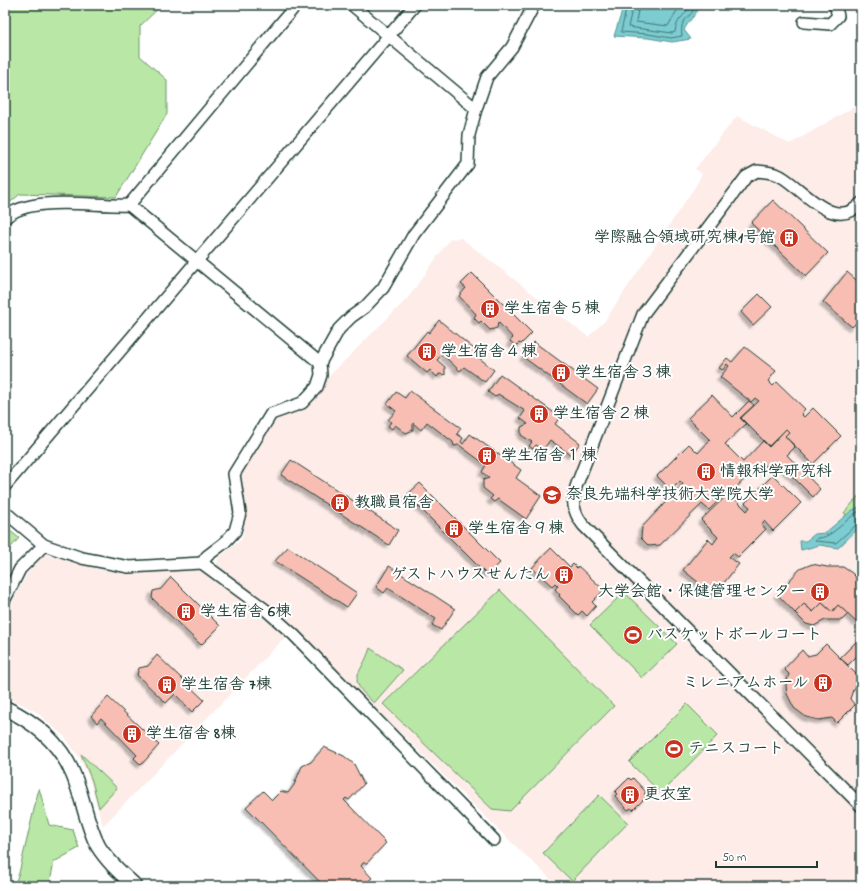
<svg xmlns="http://www.w3.org/2000/svg" width="866" height="891" font-family="'Indie Flower','Klee One',sans-serif">
  <style>
    .built { fill: #fdece8 }
    .green { fill: #b9e7a5; stroke: #6c926c }
    .water { fill: #7bccd1; stroke: #569392 }
    .lines { fill: none; stroke-linecap: round; stroke-linejoin: round }
    .shore { stroke: #447673; stroke-width: 1 }
    .building { fill: #f9beb3; stroke: #1f3d34; filter: url(#shadow) }
    .minor-casing { stroke: #1f3d34; stroke-width: 14 }
    .tertiary-casing { stroke: #1f3d34; stroke-width: 17 }
    .minor { stroke: #fff; stroke-width: 11 }
    .tertiary { stroke: #fff; stroke-width: 14 }
    .labels { text-anchor: middle; dominant-baseline: central; stroke-width: 4; stroke-linejoin: round; paint-order: stroke }
    .poi-label { font-size: 16px; font-weight: bold; fill: #1f3d34; stroke: #fff; text-anchor: start }
  </style>
  <defs>
    <filter id="shadow"><feDropShadow dx="-3.5" dy="3.5" stdDeviation="1" flood-color="#0004"/></filter>
  </defs>
  <rect width="100%" height="100%" fill="#fff"/>
  <filter id="ink" filterUnits="userSpaceOnUse"><feTurbulence type="fractalNoise" baseFrequency=".025" numOctaves="2"/><feDisplacementMap in="SourceGraphic" scale="8" xChannelSelector="R" yChannelSelector="G"/><feConvolveMatrix kernelMatrix="1 2 1 2 8 2 1 2 1" color-interpolation-filters="sRGB"/></filter>
  <g filter="url(#ink)">
    <g class="built">
      <path d="M861 103V886H558L505 836 301 634 217 568 218 558 242 539 246 517 241 472 274 420 308 407 323 390 324 381 408 298 450 239 461 238 588 337 604 322 695 187 702 174 695 169 737 116 790 144Z"/>
      <path d="M44 554 97 569 127 573 204 570 287 635 103 826 89 778 79 757 65 737 35 711 5 696V616L27 574Z"/>
    </g>
    <g class="green">
      <path d="M5 5H162L140 26V56L167 80V114L116 197 20 194 5 207Z"/>
      <path d="M861 493V527L844 513Z"/>
      <path d="M5 527 19 538 5 554Z"/>
      <path d="M500 590 614 706 510 811 492 809 383 704Z"/>
      <path d="M624 592 677 644 642 678 590 625Z"/>
      <path d="M370 648 403 670 374 703C344 677 361 677 370 648Z"/>
      <path d="M687 704 718 735 661 793 629 762Z"/>
      <path d="M81 754 117 788 99 808 92 781Z"/>
      <path d="M39 788 49 825 73 830 79 848 54 862 49 886H14L19 873Z"/>
      <path d="M599 795 628 823 572 881 543 853Z"/>
    </g>
    <g class="water">
      <path d="M624 5H699C697 15 689 20 684 30L691 39 672 42 648 38 614 36Z"/>
      <path d="M861 506V526L838 548 820 545 801 550 800 541H806L815 534 825 533 851 511Z"/>
    </g>
    <g class="lines">
      <g class="shore">
        <path d="M627 5 621 32 648 34 671 38 682 36C679 16 692 20 695 5"/>
        <path d="M633 5 628 27 672 33 675 32C676 18 688 14 690 5"/>
        <path d="M639 5 636 22 668 26 676 12 684 5"/>
        <path d="M861 510C847 517 832 539 817 538L815 541 836 543 857 524 861 523"/>
      </g>
    </g>
    <g class="building">
      <path d="M773 200 828 253 806 276 751 223Z"/>
      <path d="M847 272 861 284V318L852 327 823 302Z"/>
      <path d="M472 273 532 333 521 344 519 343 516 346 510 341 513 338 498 322 497 328 490 330 481 321 479 323 474 318 476 314 459 296 466 288 461 284Z"/>
      <path d="M759 294 772 307 753 325 741 312Z"/>
      <path d="M439 320 480 354 478 357 494 370 485 382 464 367 460 371 444 356 449 349 448 348 437 360 445 367V375L439 374 437 377 430 370 427 373 407 356 427 331 429 333Z"/>
      <path d="M534 342 598 389 587 404 523 357Z"/>
      <path d="M745 347 776 371 768 381 773 386 777 382 805 409 801 414 804 417 813 408 841 436 813 464 785 436 789 432 786 429 769 446 741 418 759 401 755 398 751 402 720 377 729 366 727 364 723 370 719 368 727 358 732 362Z"/>
      <path d="M500 374 560 417 555 424 580 443 571 455 550 440 543 450 536 445 533 449 529 446 532 442 521 435V427L528 424 520 418 525 411 498 394 495 397 488 392Z"/>
      <path d="M410 391 461 428 457 434 463 438 461 442 463 444 470 434 521 470 516 478 541 496 526 519 498 499 494 502 490 499 493 496 483 488V480L489 478 482 472 486 465 459 445 454 446 453 442 427 422 421 430 413 423V430L406 433 395 425 392 429 388 426 391 422 388 420 396 411 387 404 396 392 405 398Z"/>
      <path d="M712 395 733 417 749 401 754 405 740 418 746 424 725 444 743 462 763 441 769 447 786 429 789 432 785 436 795 447 787 455 820 489 813 497 779 463 774 467 771 465 769 467 765 465 764 467 759 464 731 493 728 491 709 510 702 504 660 545 649 546 641 538 642 527 683 484 680 481 671 490 657 476 689 444 698 453 710 440 688 418Z"/>
      <path d="M291 460 398 530 389 545 281 475Z"/>
      <path d="M773 475 801 503 773 531 764 521 761 525 766 529 738 557 733 553 729 557 739 564 714 595 683 570 708 539 713 544 718 537 701 520 729 493 747 511 750 507 745 503Z"/>
      <path d="M420 483 500 563 487 575 407 495Z"/>
      <path d="M288 547 357 593 347 607 275 561Z"/>
      <path d="M551 548 570 567 573 564 577 568 578 566 604 590 592 602 596 606 587 616 582 611 578 615 559 596 560 595 555 589 558 586 555 583 552 586 532 568Z"/>
      <path d="M812 564 827 567H843L852 573 856 577 857 586 861 590V619L857 623 838 605 832 612 822 603 813 612 804 604 795 613 777 594 800 569Z"/>
      <path d="M389 566 455 609 441 630 432 625 436 619 388 588 384 593 376 587Z"/>
      <path d="M171 577 220 626 201 645 152 598 153 591 161 589Z"/>
      <path d="M822 603 832 612 838 605 848 614 842 620H825L814 626 806 624 795 613 804 604 813 612Z"/>
      <path d="M861 637V652L848 665 840 658Z"/>
      <path d="M826 644 861 679V681L853 690 850 699 855 705 837 723 832 718 819 720 806 717 794 708 787 694 786 685 789 674 784 669 802 650 807 656 816 654Z"/>
      <path d="M157 655 204 700 192 712 175 694 166 703 137 675 139 668 148 666Z"/>
      <path d="M108 697 159 745 141 765 134 758 137 755 101 718 97 723 91 716Z"/>
      <path d="M324 747 344 756 354 764 364 784 349 800 346 798 344 800 386 843 367 863H363L361 866 372 878 363 886H324L246 807 263 791 272 800 281 791 288 793 294 785 302 766 311 762Z"/>
      <path d="M629 778 631 780 633 778 646 792 644 794 647 796 633 810 631 808 628 810 615 796 617 794 615 792Z"/>
    </g>
    <g class="lines">
      <defs>
        <g id="minor">
          <path d="M296 5 129 205 320 363"/>
          <path d="M352 5 476 109"/>
          <path d="M804 22 830 24 838 16 835 5"/>
          <path d="M861 203C835 233 803 189 782 177 775 172 765 172 757 171L746 177 643 314 577 484C571 501 573 512 583 525L861 806"/>
          <path d="M5 218C30 194 96 207 129 205"/>
          <path d="M5 486 415 5"/>
          <path d="M5 512 44 545"/>
          <path d="M202 563 267 611 294 635 494 840"/>
          <path d="M5 599 20 569 44 545 82 558 129 567 202 563 207 556 224 543 235 531 240 513 234 474 271 414 302 403 317 387 321 375 320 363 339 329 351 317 365 307 383 288 414 234 468 164 469 135 476 109 487 77 512 47 534 5"/>
        </g>
        <path id="tertiary" d="M5 708C35 722 60 743 73 774 83 797 86 823 98 846 107 861 122 874 135 886"/>
      </defs>
      <use href="#minor" class="minor-casing"/>
      <use href="#tertiary" class="tertiary-casing"/>
      <use href="#minor" class="minor"/>
      <use href="#tertiary" class="tertiary"/>
    </g>
  </g>
  <defs>
    <symbol id="building-disc" viewBox="-11 -11 22 22"><circle r="9.5" fill="#c8321e" stroke="#fff"/><path d="M-4-6H4V6H1V3H-1V6H-4ZM-2.5-4.3h1.7v1.8h-1.7ZM.8-4.3h1.7v1.8H.8ZM-2.5-1h1.7V.8h-1.7ZM.8-1h1.7V.8H.8Z" fill="#fff"/></symbol>
    <symbol id="university-disc" viewBox="-11 -11 22 22"><circle r="9.5" fill="#c8321e" stroke="#fff"/><path d="M0-5L7-2L0 1L-7-2ZM-4 1L0 2.5L4 1V4Q0 6-4 4Z" fill="#fff"/></symbol>
    <symbol id="stadium-disc" viewBox="-11 -11 22 22"><circle r="9.5" fill="#c8321e" stroke="#fff"/><path d="M0-5a6.5 5 0 1 0 0 10a6.5 5 0 1 0 0-10ZM-3.5-1.8h7v3.6h-7Z" fill="#fff"/></symbol>
  </defs>
  <g fill-rule="evenodd">
    <use href="#building-disc" x="778" y="227" width="22" height="22"/>
    <use href="#building-disc" x="479" y="298" width="22" height="22"/>
    <use href="#building-disc" x="416" y="341" width="22" height="22"/>
    <use href="#building-disc" x="550" y="362" width="22" height="22"/>
    <use href="#building-disc" x="528" y="403" width="22" height="22"/>
    <use href="#building-disc" x="476" y="445" width="22" height="22"/>
    <use href="#building-disc" x="695" y="461" width="22" height="22"/>
    <use href="#university-disc" x="541" y="484" width="22" height="22"/>
    <use href="#building-disc" x="329" y="492" width="22" height="22"/>
    <use href="#building-disc" x="443" y="518" width="22" height="22"/>
    <use href="#building-disc" x="553" y="564" width="22" height="22"/>
    <use href="#building-disc" x="809" y="581" width="22" height="22"/>
    <use href="#building-disc" x="175" y="601" width="22" height="22"/>
    <use href="#stadium-disc" x="622" y="624" width="22" height="22"/>
    <use href="#building-disc" x="812" y="672" width="22" height="22"/>
    <use href="#building-disc" x="156" y="674" width="22" height="22"/>
    <use href="#building-disc" x="121" y="723" width="22" height="22"/>
    <use href="#stadium-disc" x="663" y="738" width="22" height="22"/>
    <use href="#building-disc" x="619" y="784" width="22" height="22"/>
  </g>
  <g class="labels">
    <g class="poi-label">
      <text x="775" y="238" text-anchor="end">学際融合領域研究棟1号館</text>
      <text x="504" y="309">学生宿舎５棟</text>
      <text x="441" y="352">学生宿舎４棟</text>
      <text x="575" y="373">学生宿舎３棟</text>
      <text x="553" y="414">学生宿舎２棟</text>
      <text x="501" y="456">学生宿舎１棟</text>
      <text x="720" y="472">情報科学研究科</text>
      <text x="566" y="495">奈良先端科学技術大学院大学</text>
      <text x="354" y="503">教職員宿舎</text>
      <text x="468" y="529">学生宿舎９棟</text>
      <text x="550" y="575" text-anchor="end">ゲストハウスせんたん</text>
      <text x="806" y="592" text-anchor="end">大学会館・保健管理センター</text>
      <text x="200" y="612">学生宿舎 6棟</text>
      <text x="647" y="635">バスケットボールコート</text>
      <text x="809" y="683" text-anchor="end">ミレニアムホール</text>
      <text x="181" y="685">学生宿舎 7棟</text>
      <text x="146" y="734">学生宿舎 8棟</text>
      <text x="688" y="749">テニスコート</text>
      <text x="644" y="795">更衣室</text>
    </g>
  </g>
  <rect width="866" height="891" fill="none" stroke="#fff" stroke-width="20"/>
  <rect x="10" y="10" width="846" height="871" fill="none" stroke="#1f3d34" stroke-width="1.5" filter="url(#ink)"/>
  <path d="M716 861v6h101v-6" fill="none" stroke="#1f3d34" stroke-width="2"/>
  <text x="722" y="861" font-size="12" fill="#1f3d34" stroke="#ffffff" stroke-width="3" paint-order="stroke">50 m</text>
</svg>
